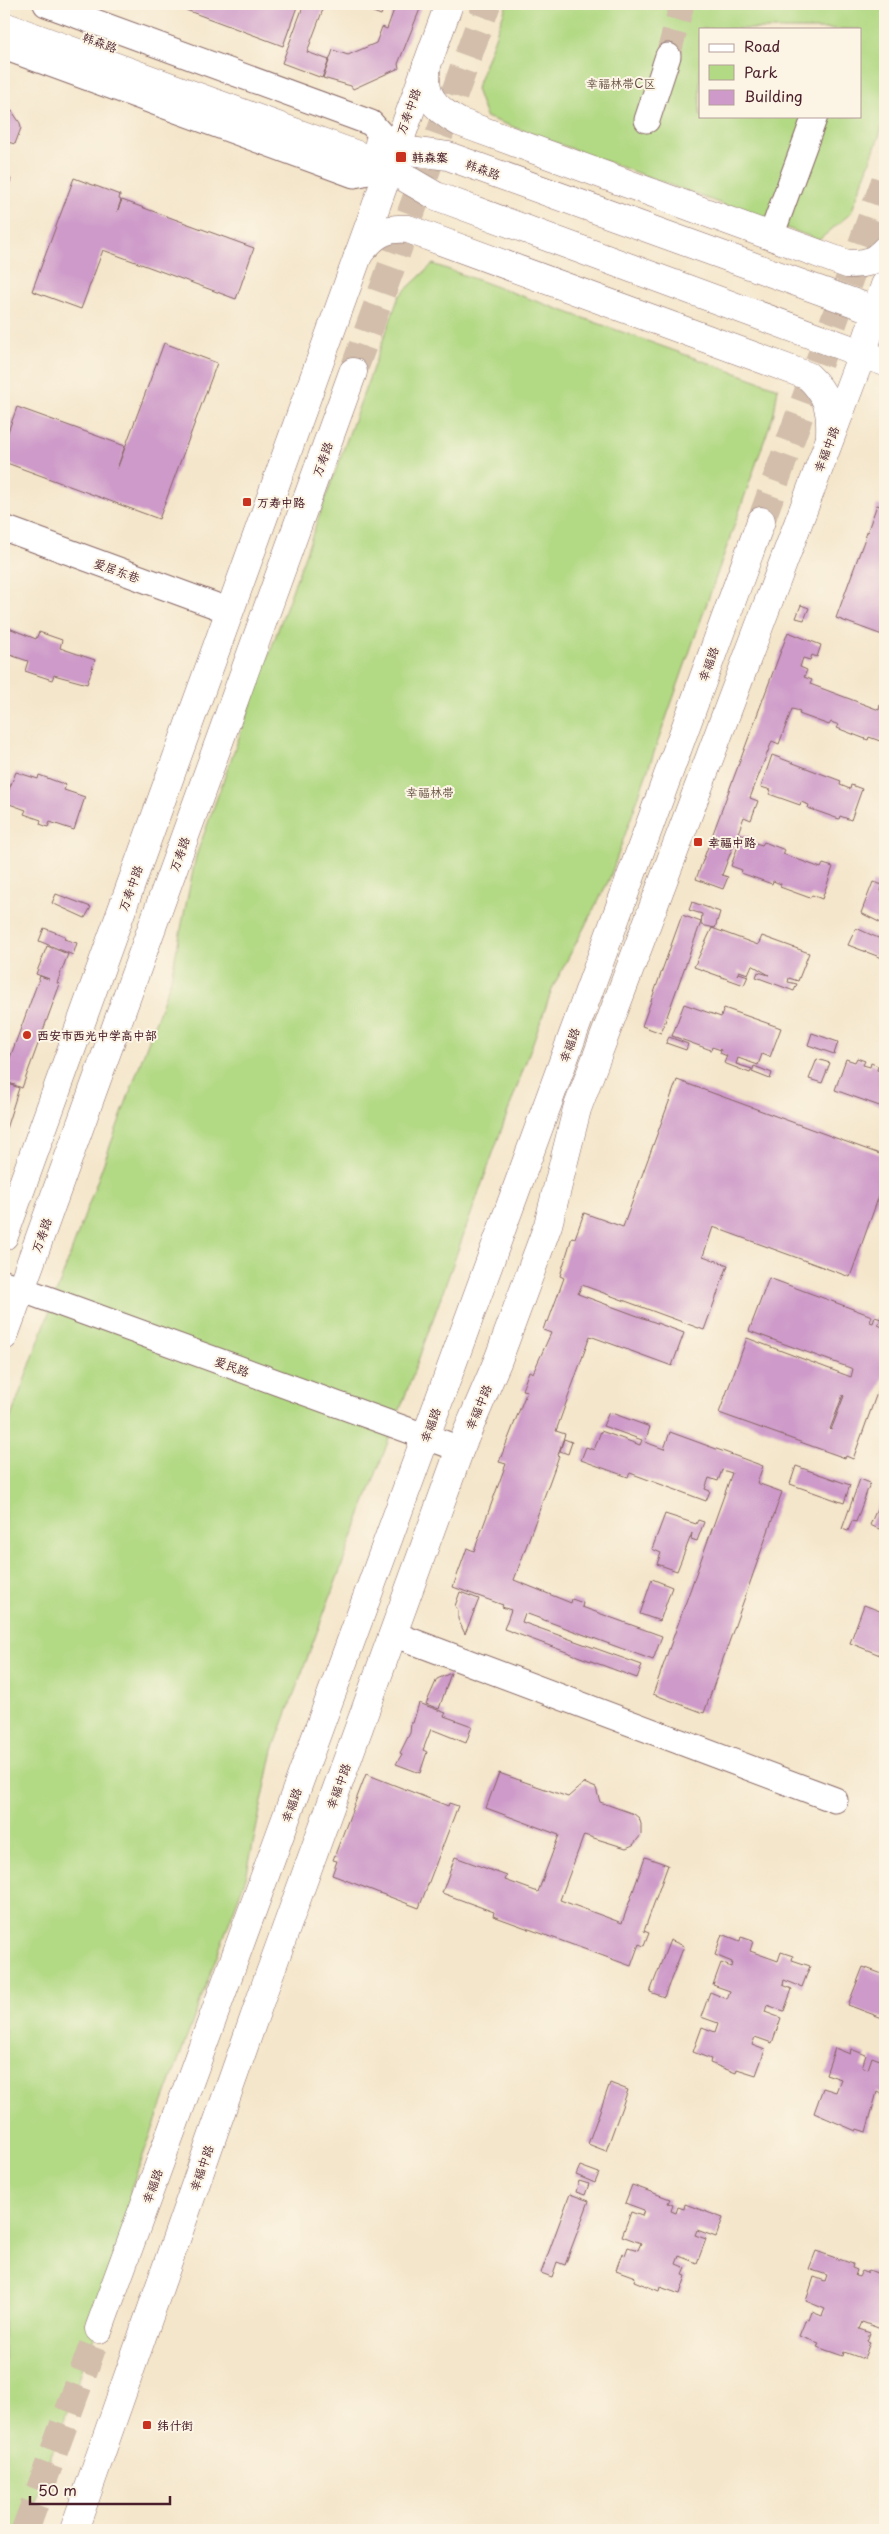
<svg xmlns="http://www.w3.org/2000/svg" width="889" height="2534" font-family="'Playpen Sans','LXGW WenKai TC',sans-serif">
  <style>
    .green { fill: #b2d984; stroke: #7e7c58; fill-rule: evenodd }
    .building { fill: #ce9ac9; fill-rule: evenodd }
    .lines { fill: none; stroke-linecap: round; stroke-linejoin: round }
    .minor-tunnel { stroke: #d2beab; stroke-width: 25; stroke-dasharray: 25 12; stroke-linecap: butt }
    .major-tunnel { stroke: #d2beab; stroke-width: 28; stroke-dasharray: 28 14; stroke-linecap: butt }
    .minor-casing { stroke: #866563; stroke-width: 27 }
    .major-casing { stroke: #866563; stroke-width: 29 }
    .minor { stroke: #fff; stroke-width: 25 }
    .major { stroke: #fff; stroke-width: 28 }
    .poi-dot { fill: #c8321e; stroke: #fcf5e5; stroke-width: 2 }
    .labels { text-anchor: middle; dominant-baseline: central; stroke-width: 4; stroke-linejoin: round; paint-order: stroke }
    .street-label { font-size: 12px; fill: #4a1f2b; stroke: #fcf5e5 }
    .park-label { font-size: 12px; fill: #644e41; stroke: #fcf5e5 }
    .poi-label { font-size: 12px; font-weight: bold; fill: #4a1f2b; stroke: #fcf5e5; text-anchor: start }
  </style>
  <rect width="100%" height="100%" fill="#fcf5e5"/>
  <filter id="ink" filterUnits="userSpaceOnUse"><feTurbulence type="fractalNoise" baseFrequency=".02" numOctaves="2"/><feDisplacementMap in="SourceGraphic" scale="10" xChannelSelector="R" yChannelSelector="G"/><feConvolveMatrix kernelMatrix="1 2 1 2 8 2 1 2 1" color-interpolation-filters="sRGB"/></filter>
  <filter id="wash" filterUnits="userSpaceOnUse"><feTurbulence type="fractalNoise" baseFrequency=".0096" numOctaves="4" result="noise"/><feDisplacementMap in="SourceGraphic" scale="20" xChannelSelector="R" yChannelSelector="G"/><feGaussianBlur stdDeviation="1.12" result="paint"/><feColorMatrix in="noise" values="0 0 0 0 0 0 0 0 0 0 0 0 0 0 0 0 0 1.4 0 .05"/><feComposite in="paint" operator="in"/></filter>
  <g filter="url(#wash)">
    <rect width="100%" height="100%" fill="#f4e6cb"/>
    <g class="green">
      <path d="M507 4H885V120L851 213 819 240 486 117 476 89ZM700 29H860V116H700Z"/>
      <path d="M433 264 778 388 774 413 609 880 553 987 411 1380 273 1750 246 1877 130 2191 139 2210 27 2524 12 2530H4V1436L170 982 196 856 399 296Z"/>
    </g>
    <g id="blocks">
      <g class="building">
        <path d="M188 4H298L283 46 186 10Z"/>
        <path d="M304 4H325L307 52 329 60 322 78 282 63Z"/>
        <path d="M352 4H385L381 15Z"/>
        <path d="M396 4H422L398 64 399 68 353 89 351 86 323 78 333 50 348 55 376 43 382 27 387 29Z"/>
        <path d="M4 108 12 111 20 123 21 128 15 144 4 141Z"/>
        <path d="M4 142 9 144 4 164Z"/>
        <path d="M4 176 11 179 4 200Z"/>
        <path d="M74 178 120 195 119 199 121 200 117 212 122 200 254 248 236 299 103 250 81 309 32 291Z"/>
        <path d="M164 343 217 363 159 519 4 462V443L17 407 125 446 117 469Z"/>
        <path d="M877 505 885 507V636L836 618Z"/>
        <path d="M801 605 809 608 804 620 796 618Z"/>
        <path d="M4 626 36 639 39 632 62 640 60 648 95 660 87 684 54 675 52 680 25 671 28 661 4 653Z"/>
        <path d="M788 632 821 645 817 657 812 655 810 660 803 658 800 667 807 670 804 677 812 680 810 684 879 710 880 705 885 707V725L880 741 869 737 868 740 837 728 839 725 831 722 829 725 799 714 800 711 792 709 779 744 772 741 750 798 758 801 751 820 744 817 738 833 754 838 752 842 762 845 764 842 785 850 783 854 821 868 823 864 833 867 822 899 812 895 810 898 780 887 781 884 773 881 772 884 741 873 742 870 731 866 739 843 735 841 722 875 728 877 723 889 696 879Z"/>
        <path d="M772 755 841 781 840 785 850 789 851 785 862 789 851 820 840 816 839 819 808 808 809 805 801 802 800 805 769 794 771 790 761 787Z"/>
        <path d="M16 772 38 779 39 775 66 785 64 790 85 797 74 830 50 822 48 827 40 824 41 820 24 814 26 810 4 802Z"/>
        <path d="M873 882 883 885 881 891 885 893V925L861 913Z"/>
        <path d="M56 894 91 907 85 918 52 903Z"/>
        <path d="M692 902 720 912 715 928 701 925 702 914 689 910Z"/>
        <path d="M682 915 701 922 661 1033 642 1026Z"/>
        <path d="M44 928 65 936 64 939 77 943 73 955 39 941Z"/>
        <path d="M712 928 758 945 762 936 809 953 798 981 789 978 788 982 797 984 794 991 756 977 758 972 769 975 752 965 748 974 739 971 737 975 739 973 748 976 744 985 694 967Z"/>
        <path d="M856 928 885 941V959L848 945Z"/>
        <path d="M47 946 68 954 57 983 60 984 22 1088 4 1081V1074L40 976 49 979 36 974Z"/>
        <path d="M684 1004 721 1017 724 1008 781 1028 770 1057 762 1054 758 1065 738 1058 736 1064 752 1069 750 1073 724 1063 727 1056 720 1053 721 1050 712 1047 711 1050 672 1036Z"/>
        <path d="M812 1033 838 1042 834 1054 808 1045Z"/>
        <path d="M669 1037 688 1044 686 1050 666 1043Z"/>
        <path d="M857 1058 865 1061 863 1065 870 1067 871 1063 878 1066 877 1070 885 1073V1108L835 1090 846 1059 855 1062Z"/>
        <path d="M817 1059 830 1063 822 1083 809 1079Z"/>
        <path d="M754 1066 772 1073 770 1079 752 1072Z"/>
        <path d="M677 1080 885 1156V1179L850 1277 713 1227 703 1256 728 1265 704 1330 582 1285 578 1294 684 1333 672 1366 590 1336 556 1431 565 1434 558 1455 559 1456 514 1580 571 1603 572 1599 583 1603 582 1607 662 1636 653 1660 525 1613 522 1622 642 1665 637 1678 504 1629 511 1610 502 1607 503 1605 453 1587 467 1548 474 1551 506 1464 499 1462 527 1391 522 1390 529 1371 533 1373 551 1333 543 1330 546 1321 548 1322 564 1278 560 1276 572 1237 575 1238 584 1213 623 1227Z"/>
        <path d="M4 1082 19 1088 4 1135Z"/>
        <path d="M769 1278 872 1316 870 1322 873 1323 875 1317 881 1319 878 1325 885 1328V1371L853 1459 846 1456 845 1458 719 1413 747 1338 851 1377 853 1369 749 1331ZM843 1395 844 1396 831 1430 830 1429Z"/>
        <path d="M609 1412 650 1427 645 1442 664 1449 670 1432 763 1466 757 1483 782 1492 704 1713 653 1694 732 1473 722 1470 718 1481 709 1478 705 1489 710 1491 706 1501 630 1473 628 1477 581 1460 586 1447 594 1450 601 1431 640 1445 642 1440 603 1426Z"/>
        <path d="M564 1439 572 1442 568 1454 560 1451Z"/>
        <path d="M796 1466 850 1485 844 1503 790 1484Z"/>
        <path d="M860 1479 870 1483 856 1522 852 1521 848 1531 842 1529Z"/>
        <path d="M882 1497 885 1499V1536L882 1535 884 1531 870 1525Z"/>
        <path d="M665 1514 696 1524 698 1520 704 1522 697 1541 691 1539 692 1533 677 1571 657 1564 661 1553 652 1549Z"/>
        <path d="M652 1579 672 1587 660 1621 640 1614Z"/>
        <path d="M460 1592 479 1599 465 1634 458 1619V1610L455 1606Z"/>
        <path d="M864 1605 885 1613V1657L850 1643Z"/>
        <path d="M451 1673 439 1709 426 1704 437 1679Z"/>
        <path d="M419 1703 446 1713 444 1716 472 1726 466 1743 431 1729 423 1750 427 1752 420 1773 396 1764 402 1754 400 1753 410 1733 411 1723H413Z"/>
        <path d="M499 1773 568 1797 584 1783 596 1788 600 1802 634 1814 639 1818 641 1824V1835L633 1845 626 1848 584 1835 560 1900 622 1923 645 1857 668 1865 644 1931 649 1933 644 1946 639 1944 631 1966 493 1916 494 1912 442 1893 455 1857 507 1876 505 1880 538 1892 559 1835 486 1808Z"/>
        <path d="M366 1774 448 1806 449 1803 458 1806 419 1908 332 1875 337 1861 333 1860Z"/>
        <path d="M722 1934 740 1941 741 1937 753 1941 750 1951 778 1961 781 1952 793 1956 792 1960 810 1966 802 1987 784 1980 783 1985 792 1989 784 2011 767 2005 765 2012 781 2018 772 2043 755 2037 752 2045 765 2050 756 2075 737 2069 736 2073 710 2063 711 2059 693 2052 702 2027 715 2032 718 2023 701 2017 710 1992 727 1999 730 1991 713 1985 721 1963 731 1967 732 1962 715 1955Z"/>
        <path d="M670 1940 684 1946 664 1997 650 1992Z"/>
        <path d="M863 1967 885 1975V2019L848 2005Z"/>
        <path d="M835 2048 850 2054 851 2049 866 2055 862 2067 868 2069 872 2057 885 2062V2096L877 2092 866 2132 857 2129 856 2131 814 2113 823 2088 836 2092 841 2079 826 2074Z"/>
        <path d="M610 2083 628 2090 606 2151 588 2144Z"/>
        <path d="M580 2166 599 2173 595 2183 576 2175Z"/>
        <path d="M579 2181 589 2184 585 2195 576 2192Z"/>
        <path d="M632 2185 670 2199 668 2203 673 2205 671 2211 676 2213 678 2207 684 2209 685 2204 723 2218 716 2237 697 2230 695 2235 706 2239 697 2263 679 2256 676 2264 686 2268 683 2275 686 2276 680 2294 660 2287 659 2291 634 2281 635 2277 616 2270 622 2253 625 2255 628 2247 638 2250 641 2243 622 2236 631 2212 642 2216 644 2210 625 2203Z"/>
        <path d="M570 2194 589 2201 565 2265 557 2262 552 2277 541 2273Z"/>
        <path d="M816 2251 853 2264 852 2268 857 2270 855 2276 859 2277 862 2271 867 2273 869 2270 885 2276V2297L881 2295 879 2300 885 2302V2317L881 2329 862 2322 859 2329 870 2333 867 2341 870 2342 864 2359 844 2352 843 2356 817 2347 819 2343 799 2336 806 2319 809 2320 812 2312 822 2316 825 2309 806 2301 814 2277 825 2281 827 2275 809 2269Z"/>
      </g>
    </g>
  </g>
  <g filter="url(#ink)">
    <use href="#blocks" fill-opacity="0" stroke="#866563" stroke-width="1"/>
    <g class="lines">
      <path class="minor-tunnel" d="M668 56 682 4"/>
      <g class="major-tunnel">
        <path d="M353 372 487 4"/>
        <path d="M761 521 885 181"/>
        <path d="M25 2530 99 2329"/>
      </g>
      <defs>
        <g id="minor">
          <path d="M46 4 371 123 394 149"/>
          <path d="M4 47 354 175 388 168"/>
          <path d="M647 120 668 56"/>
          <path d="M771 236 815 116"/>
          <path d="M4 528 230 611"/>
          <path d="M4 1283 460 1449"/>
          <path d="M393 1634 835 1800"/>
        </g>
        <g id="major">
          <path d="M4 26 360 156 388 168 436 196 885 362"/>
          <path d="M427 65C422 95 434 108 459 122L847 264C864 264 873 263 885 250"/>
          <path d="M379 143 394 149 448 156 885 314"/>
          <path d="M358 255C373 236 383 227 408 229L808 376C827 394 831 408 830 434"/>
          <path d="M4 1236 449 4"/>
          <path d="M4 1336 353 372"/>
          <path d="M99 2329 761 521"/>
          <path d="M74 2530 267 1981 460 1449 498 1360 548 1225 577 1109 862 354 885 285"/>
        </g>
      </defs>
      <use href="#minor" class="minor-casing"/>
      <use href="#major" class="major-casing"/>
      <use href="#minor" class="minor"/>
      <use href="#major" class="major"/>
    </g>
  </g>
  <g class="poi-dot">
    <rect x="395" y="151" width="12" height="12" rx="2.5"/>
    <rect x="242" y="497" width="10" height="10" rx="2.5"/>
    <rect x="693" y="837" width="10" height="10" rx="2.5"/>
    <circle cx="27" cy="1035" r="5"/>
    <rect x="142" y="2420" width="10" height="10" rx="2.5"/>
  </g>
  <g class="labels">
    <g class="street-label">
      <text transform="translate(100 42) rotate(20)">韩森路</text>
      <text transform="translate(408 111) rotate(-70)">万寿中路</text>
      <text transform="translate(483 169) rotate(20)">韩森路</text>
      <text transform="translate(826 449) rotate(-69)">幸福中路</text>
      <text transform="translate(322 459) rotate(-70)">万寿路</text>
      <text transform="translate(117 570) rotate(20)">爱居东巷</text>
      <text transform="translate(708 664) rotate(-70)">幸福路</text>
      <text transform="translate(179 854) rotate(-70)">万寿路</text>
      <text transform="translate(130 888) rotate(-70)">万寿中路</text>
      <text transform="translate(569 1045) rotate(-70)">幸福路</text>
      <text transform="translate(41 1235) rotate(-70)">万寿路</text>
      <text transform="translate(232 1366) rotate(20)">爱民路</text>
      <text transform="translate(478 1407) rotate(-67)">幸福中路</text>
      <text transform="translate(430 1425) rotate(-70)">幸福路</text>
      <text transform="translate(338 1786) rotate(-70)">幸福中路</text>
      <text transform="translate(291 1805) rotate(-70)">幸福路</text>
      <text transform="translate(201 2168) rotate(-71)">幸福中路</text>
      <text transform="translate(152 2186) rotate(-70)">幸福路</text>
    </g>
    <g class="park-label">
      <text x="621" y="83">幸福林带C区</text>
      <text x="430" y="792">幸福林带</text>
    </g>
    <g class="poi-label">
      <text x="412" y="157">韩森寨</text>
      <text x="257" y="502">万寿中路</text>
      <text x="708" y="842">幸福中路</text>
      <text x="37" y="1035">西安市西光中学高中部</text>
      <text x="157" y="2425">纬什街</text>
    </g>
  </g>
  <rect width="889" height="2534" fill="none" stroke="#fcf5e5" stroke-width="20"/>
  <rect x="699" y="28" width="162" height="90" fill="#fcf5e5" stroke="#b59f9b"/>
  <rect x="709" y="44" width="25" height="8" fill="#ffffff" stroke="#b59f9b"/>
  <text x="744" y="52" font-size="15" fill="#4a1f2b">Road</text>
  <rect x="709" y="65" width="25" height="15" fill="#b2d984" stroke="#b59f9b"/>
  <text x="744" y="78" font-size="15" fill="#4a1f2b">Park</text>
  <rect x="709" y="90" width="25" height="15" fill="#ce9ac9" stroke="#b59f9b"/>
  <text x="744" y="102" font-size="15" fill="#4a1f2b">Building</text>
  <path d="M30 2496v8h140v-8" fill="none" stroke="#4a1f2b" stroke-width="2.5"/>
  <text x="38" y="2496" font-size="15" fill="#4a1f2b" stroke="#fcf5e5" stroke-width="4" paint-order="stroke">50 m</text>
</svg>
